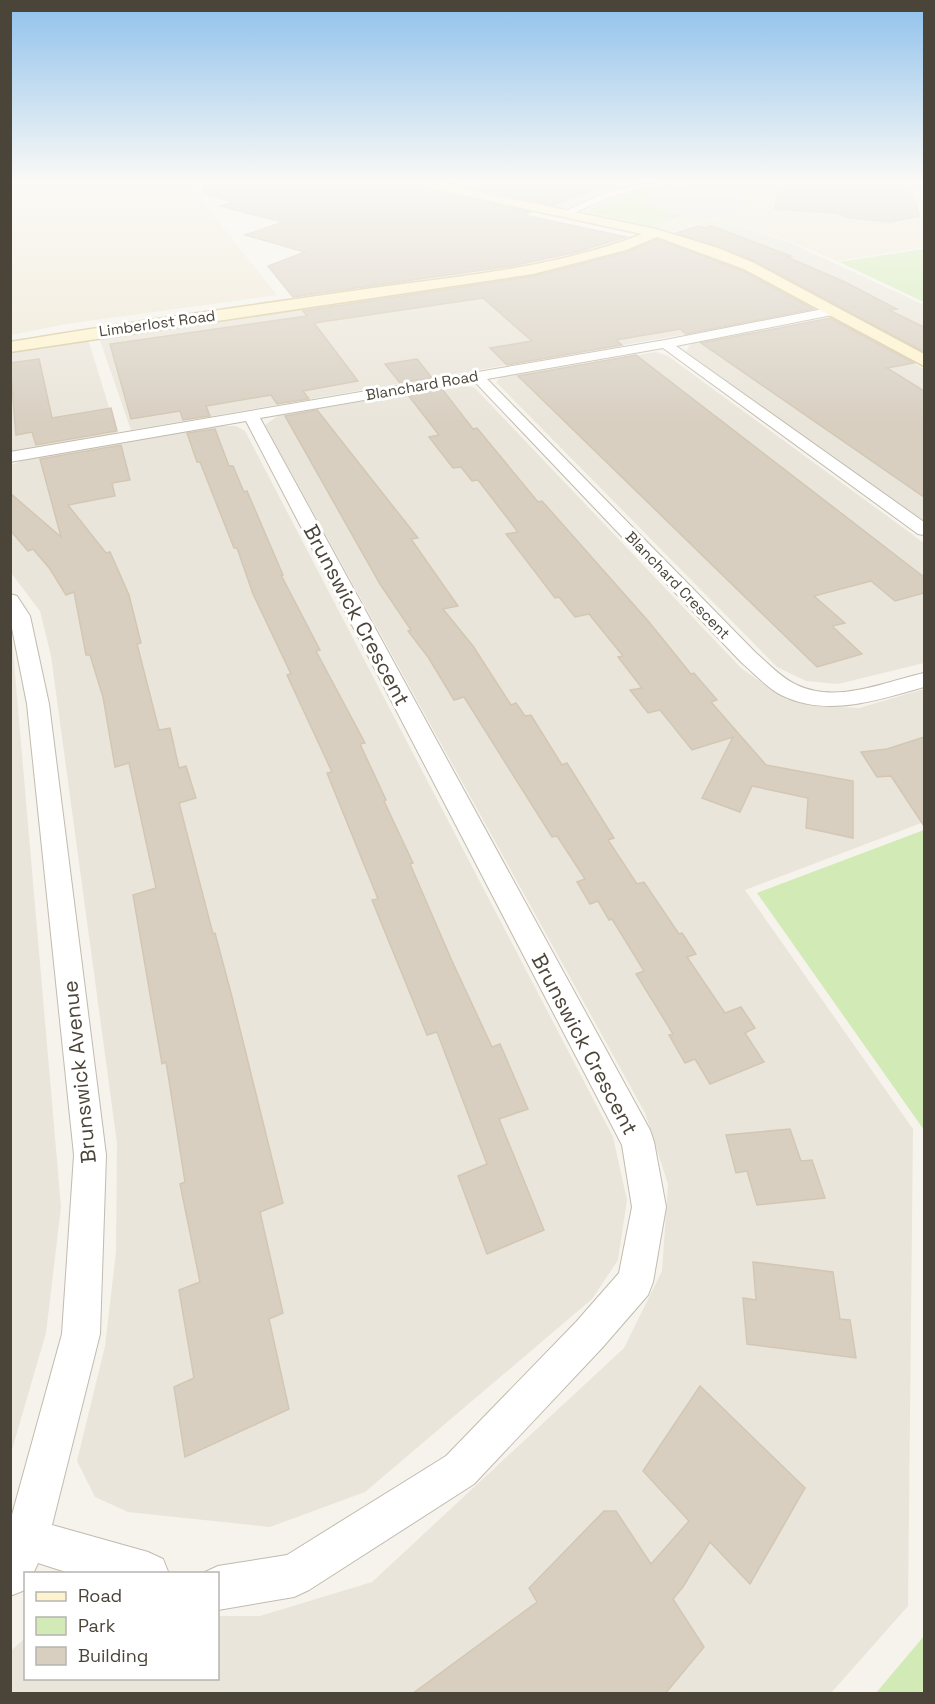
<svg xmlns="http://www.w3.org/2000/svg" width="935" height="1704" font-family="'Space Grotesk',sans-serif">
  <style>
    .residential { fill: #eae5da }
    .education { fill: #efe8d6 }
    .green { fill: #d2eab5 }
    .parking { fill: #e5e3e0 }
    .building { fill: #d8cfc1; stroke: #d3c7b4; stroke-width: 1.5 }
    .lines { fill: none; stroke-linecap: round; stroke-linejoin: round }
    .street-casing { stroke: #c2bbae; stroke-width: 2 }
    .secondary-casing { stroke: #d6c79b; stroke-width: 3 }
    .street { fill: #fff; fill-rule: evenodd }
    .secondary { fill: #fff3cd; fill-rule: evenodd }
    .labels { text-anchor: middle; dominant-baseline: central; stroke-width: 6; stroke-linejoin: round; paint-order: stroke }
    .far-street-label { font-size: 15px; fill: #4b4439; stroke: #fff }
    .near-street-label { font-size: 21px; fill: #4b4439; stroke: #fff }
  </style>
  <rect width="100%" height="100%" fill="#f6f3ec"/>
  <g class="residential">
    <path d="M645 184 612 191 567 208H555L463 189 461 185Z"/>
    <path d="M715 219 789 242 924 305V355L768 270 726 251 673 233Z"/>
    <path d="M659 239 716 255 752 272 811 305V310L803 314 131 430 98 335 540 272 576 265Z"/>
    <path d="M828 320 841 323 924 369V521L686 352 691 343Z"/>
    <path d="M87 336 117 433 11 453V351Z"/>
    <path d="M656 352 668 356 924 543V663L838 684 806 681 777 667 496 382 501 377Z"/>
    <path d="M448 385 474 387 741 668 768 687 792 699 825 706 859 708 924 689V822L745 890 913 1129 908 1606 831 1693 11 1694V1651L25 1638 26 1678H218V1616H260L372 1582 624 1348 662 1271 668 1184 645 1113 265 425 279 415Z"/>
    <path d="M215 426H236L245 431 613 1137 627 1200 618 1260 592 1299 365 1492 270 1527 128 1512 95 1497 77 1461 105 1346 116 1252 117 1143 51 656 40 611 11 573V465L27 459Z"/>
    <path d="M11 627 61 1207 46 1333 11 1453Z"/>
  </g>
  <g class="education">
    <path d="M11 184H188L277 295 66 324 11 335Z"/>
    <path d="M696 184H924V247L837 261 789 241 715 218 673 232 583 212 612 197 658 186 675 188Z"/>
  </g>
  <g class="green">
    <path d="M659 186 673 188 648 193 652 196 642 200 675 214 688 213 652 226 587 211 615 198Z"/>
    <path d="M924 249V302L839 262Z"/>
    <path d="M924 830V1169V1130L757 893Z"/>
    <path d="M924 1636V1693H876Z"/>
  </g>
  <path class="parking" d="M701 184H740L749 188 743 189 746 191 740 202 750 204 710 218 686 211 676 213 644 200 654 196 649 193Z"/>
  <g class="building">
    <path d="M204 184H416L424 189 531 212 524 215 626 237 577 252 512 266 293 297 268 266 305 252 245 235 283 222 220 206 234 202 203 194Z"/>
    <path d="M458 184H600V188L552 205Z"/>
    <path d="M779 184H909L919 216 890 222 851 218 835 213 775 209Z"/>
    <path d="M698 226 705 228 712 226 791 256 787 257 845 282 897 309 889 310 924 327V352L755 261 676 233Z"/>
    <path d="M657 239 743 271 813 309 686 334 680 329 616 340 622 345 507 365 490 348 532 341 483 298 314 323 358 381 303 391 309 399 277 404 271 395 206 406 210 416 183 420 180 411 131 419 110 344 307 316 303 311 534 276 627 252Z"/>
    <path d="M830 318 914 363 887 368 924 391V497L701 343Z"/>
    <path d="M636 355 924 577V593L895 601 871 581 814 596 845 623 832 626 862 654 817 667 518 376Z"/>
    <path d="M39 359 52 418 111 408 117 431 36 445 32 432 16 435 10 363Z"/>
    <path d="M417 359 432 378 400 383 385 364Z"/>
    <path d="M442 389 473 429 477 428 538 502 542 501 649 622 691 674 694 673 717 700 711 702 766 765 853 781V838L806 828 808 798 752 786 740 812 702 798 733 737 692 750 660 710 648 713 630 690 642 688 618 657 623 656 589 614 575 617 559 597 555 598 506 534 518 532 478 480 472 481 461 467 453 468 429 437 439 435 408 395Z"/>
    <path d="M317 410 418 538 411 539 458 606 443 609 473 646 511 705 516 703 525 716 531 715 562 765 567 763 614 838 608 840 637 884 644 882 679 934 682 933 696 954 687 957 725 1013 741 1007 755 1028 745 1033 764 1062 710 1084 695 1059 685 1063 669 1035 673 1034 636 974 644 971 612 919 609 920 598 901 590 904 577 882 585 879 557 836 552 837 464 697 454 700 428 657 408 631 411 630 380 584 285 416Z"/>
    <path d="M215 429 229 466H233L244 492 247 491 283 575H281L320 650 316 651 365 743 360 744 386 800 384 801 413 863 410 864 452 961 492 1047 500 1044 528 1109 499 1119 544 1230 487 1254 458 1176 487 1164 437 1032 427 1035 372 900 378 899 327 773 332 772 287 675 291 674 253 594 237 548H234L200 462H197L187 433Z"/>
    <path d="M121 445 130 480 112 483 115 496 68 505 106 553 110 552 129 595 141 643 137 644 159 730 170 728 179 768 186 766 196 798 179 803 213 934 215 933 232 997 283 1203 260 1212 283 1313 269 1319 289 1409 185 1457 174 1387 194 1378 179 1290 200 1282 180 1184 185 1182 166 1062 162 1064 133 895 156 888 129 763 115 767 103 697 90 655H86L74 592 66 595 50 569 33 549 28 551 10 530V493L61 537 40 459Z"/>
    <path d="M924 737V826L891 776 877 777 861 752 887 749Z"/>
    <path d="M790 1129 801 1161 812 1160 825 1198 757 1205 747 1171 736 1173 726 1135Z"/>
    <path d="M753 1262 833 1272 840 1319 850 1320 856 1358 747 1344 743 1298 756 1300Z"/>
    <path d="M700 1386 805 1488 750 1584 710 1542 683 1587 673 1599 704 1647 665 1694H412L537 1602 529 1588 604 1511H616L651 1564 689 1521 643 1471Z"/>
  </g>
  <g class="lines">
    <defs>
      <g id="street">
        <path d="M438 184H456L435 189V185Z"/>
        <path d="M641 184H656L610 197 569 215 561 213 604 193Z"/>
        <path d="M833 307 837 308V314L676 346 924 522V535L918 534 663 348 487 379 756 653C769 664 781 678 797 685 837 704 884 682 924 673V687C878 700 827 718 781 695 766 687 754 673 742 663L474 381 260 418 650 1130 654 1142 666 1207 653 1282 648 1295 602 1348 474 1484 309 1590 294 1597 218 1610V1574L203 1573 218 1566 287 1555 446 1456 576 1322 619 1273 632 1207 622 1145 246 421 10 462V452L665 340Z"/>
        <path d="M10 594 17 596 30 616 49 704 106 1155 100 1334 52 1525 148 1552 163 1559 169 1574H72L38 1563 33 1574H26L25 1590 10 1596V1522L62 1334 74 1155 27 704 10 618Z"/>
      </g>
      <path id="secondary" d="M418 184H441L656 229 718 248 754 263 924 354V366L744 269 657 237 626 250 533 274 10 352V342C133 321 256 305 380 287 468 275 558 267 642 234L424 187Z"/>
    </defs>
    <use href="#street" class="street-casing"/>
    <use href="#secondary" class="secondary-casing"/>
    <use href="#street" class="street"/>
    <use href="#secondary" class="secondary"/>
  </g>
  <linearGradient id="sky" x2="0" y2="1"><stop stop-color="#8fc1ec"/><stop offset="0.43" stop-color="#fbfaf6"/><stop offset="1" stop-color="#fbfaf6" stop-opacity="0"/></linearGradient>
  <rect width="935" height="423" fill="url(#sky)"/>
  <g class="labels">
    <g class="far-street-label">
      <text transform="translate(157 323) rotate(-8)">Limberlost Road</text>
      <text transform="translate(422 385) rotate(-10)">Blanchard Road</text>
      <text transform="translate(678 585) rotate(46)">Blanchard Crescent</text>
    </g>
    <g class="near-street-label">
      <text transform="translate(357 615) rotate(62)">Brunswick Crescent</text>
      <text transform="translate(585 1044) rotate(62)">Brunswick Crescent</text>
      <text transform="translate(79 1072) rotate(-96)">Brunswick Avenue</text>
    </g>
  </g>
  <rect width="935" height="1704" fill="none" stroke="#4b4439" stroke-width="24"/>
  <rect x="24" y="1572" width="195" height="108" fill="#ffffff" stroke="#b7b4b0" stroke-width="1.5"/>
  <rect x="36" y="1592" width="30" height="9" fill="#fff3cd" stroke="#b7b4b0" stroke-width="1.5"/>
  <text x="78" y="1602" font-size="18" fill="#4b4439">Road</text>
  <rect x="36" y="1617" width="30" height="18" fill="#d2eab5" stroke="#b7b4b0" stroke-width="1.5"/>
  <text x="78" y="1632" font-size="18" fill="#4b4439">Park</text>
  <rect x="36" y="1647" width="30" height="18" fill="#d8cfc1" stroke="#b7b4b0" stroke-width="1.5"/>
  <text x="78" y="1662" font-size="18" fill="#4b4439">Building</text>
</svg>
